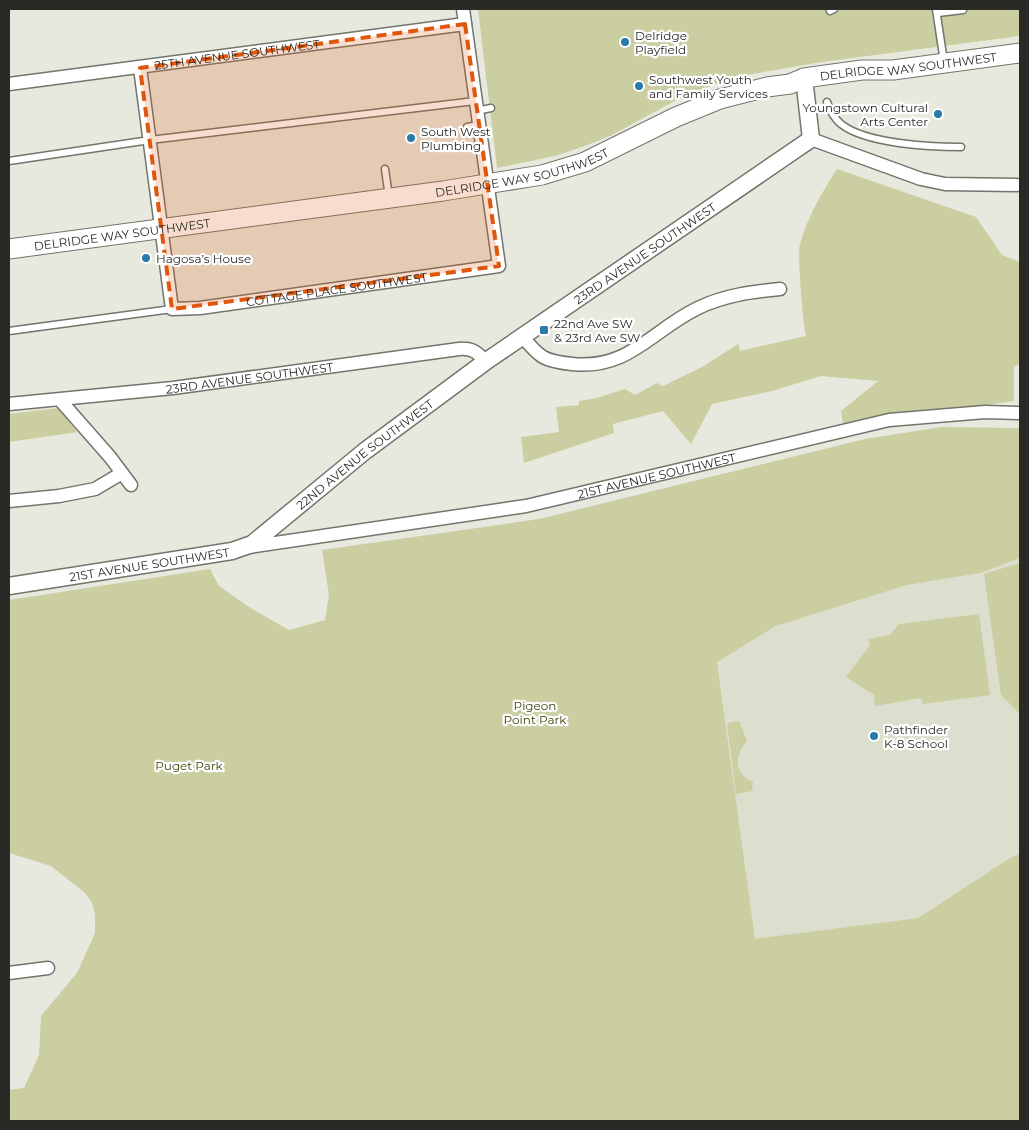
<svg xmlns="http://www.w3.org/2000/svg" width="1029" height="1130" font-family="Montserrat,sans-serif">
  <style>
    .built { fill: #dcdfce }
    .green { fill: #cacea1 }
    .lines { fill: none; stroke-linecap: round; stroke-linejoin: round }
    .service-casing { stroke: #73746b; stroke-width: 9 }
    .minor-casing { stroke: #73746b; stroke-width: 15 }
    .tertiary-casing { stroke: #73746b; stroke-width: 19 }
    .secondary-casing { stroke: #73746b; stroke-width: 21 }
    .service { stroke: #fff; stroke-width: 6 }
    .minor { stroke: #fff; stroke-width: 12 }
    .tertiary { stroke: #fff; stroke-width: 16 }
    .secondary { stroke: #fff; stroke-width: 19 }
    .marked { fill: #de570d; fill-opacity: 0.2; stroke: #de570d; stroke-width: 4; stroke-dasharray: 10 6; stroke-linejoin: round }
    .poi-dot { fill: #2a79ab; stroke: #fff; stroke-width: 2 }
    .labels { text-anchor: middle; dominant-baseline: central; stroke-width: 4.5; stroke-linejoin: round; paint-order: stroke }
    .poi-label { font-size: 12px; fill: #292a26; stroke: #fff; text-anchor: start }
    .street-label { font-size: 12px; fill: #292a26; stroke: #fff }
    .park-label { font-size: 12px; fill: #3d4003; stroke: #fff }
  </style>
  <rect width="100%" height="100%" fill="#e8e9de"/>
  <path class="built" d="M1020 558V854L1010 858 918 918 755 940 717 662 776 626 907 585 981 573Z"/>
  <g class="green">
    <path d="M478 9H1020V36L822 62 735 77 684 96 610 136 582 147 555 156 497 168Z"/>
    <path d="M837 169 976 217 1002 255 1020 262V363L1014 367V401L972 407 897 412 843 424 841 411 878 381 821 376 772 391 712 404 691 444 663 411 613 424 614 433 524 463 521 437 559 432 556 407 579 405V401L597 398 625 389 635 395 657 383 663 386 704 366 738 344 740 351 806 336C803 324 797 254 800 244 807 218 822 192 837 169Z"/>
    <path d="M58 408 77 432 9 442V414Z"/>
    <path d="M942 427 1020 428V558L981 573 907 585 776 626 717 662 755 939 918 918 1010 858 1020 854V1121H9V1090L24 1088 39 1055 41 1016 77 973 95 933V914L92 903 85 893 51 866 9 853V600L210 569 219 586 249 607 289 630 325 620 329 595 322 550 539 519 865 439Z"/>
    <path d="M1020 563V714L1001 695 984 574Z"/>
    <path d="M979 614 990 695 923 704 921 698 875 706 874 695 846 677 870 645 869 639 890 635 899 624Z"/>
    <path d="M739 721 747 741C734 755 734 774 753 782L752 791 736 794 727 723Z"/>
  </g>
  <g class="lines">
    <defs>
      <g id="service">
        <path d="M936 9 944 62"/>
        <path d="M830 11 834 9"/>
        <path d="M938 13 963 10"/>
        <path d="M827 102C830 111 834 118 841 124 866 144 931 147 961 147"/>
        <path d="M476 111 491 108"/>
        <path d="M467 127 478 125"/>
        <path d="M9 161 150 140 475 101"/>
        <path d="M385 169 389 197"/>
        <path d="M9 331 172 309"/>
      </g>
      <g id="minor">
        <path id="s1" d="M140 68 172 309 200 308 499 266 463 9"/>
        <path id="s2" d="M9 84 465 24"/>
        <path d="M811 139 921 179 945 184 1017 185"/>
        <path d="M522 336C540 358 544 361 572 364 629 370 652 330 698 308 725 295 751 292 780 289"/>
        <path d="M60 400 110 457 131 485"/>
        <path id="s3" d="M9 404 173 388 459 349C472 348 478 352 485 362"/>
        <path d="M9 501 59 496 95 489 122 473"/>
        <path id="s4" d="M248 547 526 506 889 420 985 412 1020 413"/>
        <path d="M9 973 48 968"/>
      </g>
      <g id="tertiary">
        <path id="s5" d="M9 586 232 551 252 544 365 451 485 362 811 139 804 78"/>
      </g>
      <g id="secondary">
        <path id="s6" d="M9 249 443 191 542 175 585 162 676 117 720 99 767 87 790 84 804 78 862 70H893L1020 53"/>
      </g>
    </defs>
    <use href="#service" class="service-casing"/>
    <use href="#minor" class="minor-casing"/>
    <use href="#tertiary" class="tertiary-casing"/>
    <use href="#secondary" class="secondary-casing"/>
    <use href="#service" class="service"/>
    <use href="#minor" class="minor"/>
    <use href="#tertiary" class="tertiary"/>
    <use href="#secondary" class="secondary"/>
  </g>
  <path class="marked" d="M465 24 499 266 172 309 140 68Z"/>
  <g class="poi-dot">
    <circle cx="625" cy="42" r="5"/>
    <circle cx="639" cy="86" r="5"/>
    <circle cx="938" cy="114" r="5"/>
    <circle cx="411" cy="138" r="5"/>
    <circle cx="146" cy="258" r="5"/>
    <rect x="539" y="325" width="10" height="10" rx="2.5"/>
    <circle cx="874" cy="736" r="5"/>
  </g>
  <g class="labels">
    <g class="poi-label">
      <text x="635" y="35">Delridge<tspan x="635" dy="14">Playfield</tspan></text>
      <text x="649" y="79">Southwest Youth<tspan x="649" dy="14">and Family Services</tspan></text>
      <text x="928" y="107" text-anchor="end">Youngstown Cultural<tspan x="928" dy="14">Arts Center</tspan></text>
      <text x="421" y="131">South West<tspan x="421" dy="14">Plumbing</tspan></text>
      <text x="156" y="258">Hagosa’s House</text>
      <text x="554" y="323">22nd Ave SW<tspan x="554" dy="14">&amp; 23rd Ave SW</tspan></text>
      <text x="884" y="729">Pathfinder<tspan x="884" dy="14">K-8 School</tspan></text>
    </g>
    <g class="street-label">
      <text stroke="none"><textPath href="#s2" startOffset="230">25TH AVENUE SOUTHWEST</textPath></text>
      <text stroke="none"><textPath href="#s6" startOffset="924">DELRIDGE WAY SOUTHWEST</textPath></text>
      <text stroke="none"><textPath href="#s6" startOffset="519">DELRIDGE WAY SOUTHWEST</textPath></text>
      <text stroke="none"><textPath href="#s6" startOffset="114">DELRIDGE WAY SOUTHWEST</textPath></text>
      <text stroke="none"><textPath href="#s5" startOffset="736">23RD AVENUE SOUTHWEST</textPath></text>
      <text stroke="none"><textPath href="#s1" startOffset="409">COTTAGE PLACE SOUTHWEST</textPath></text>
      <text stroke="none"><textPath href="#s3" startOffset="242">23RD AVENUE SOUTHWEST</textPath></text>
      <text stroke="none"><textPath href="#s5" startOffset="391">22ND AVENUE SOUTHWEST</textPath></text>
      <text stroke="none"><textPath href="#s4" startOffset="415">21ST AVENUE SOUTHWEST</textPath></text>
      <text stroke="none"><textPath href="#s5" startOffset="142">21ST AVENUE SOUTHWEST</textPath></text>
    </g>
    <g class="park-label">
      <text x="535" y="705">Pigeon<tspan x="535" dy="14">Point Park</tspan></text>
      <text x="189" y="765">Puget Park</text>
    </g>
  </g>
  <rect width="1029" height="1130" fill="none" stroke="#292a26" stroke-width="20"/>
</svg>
